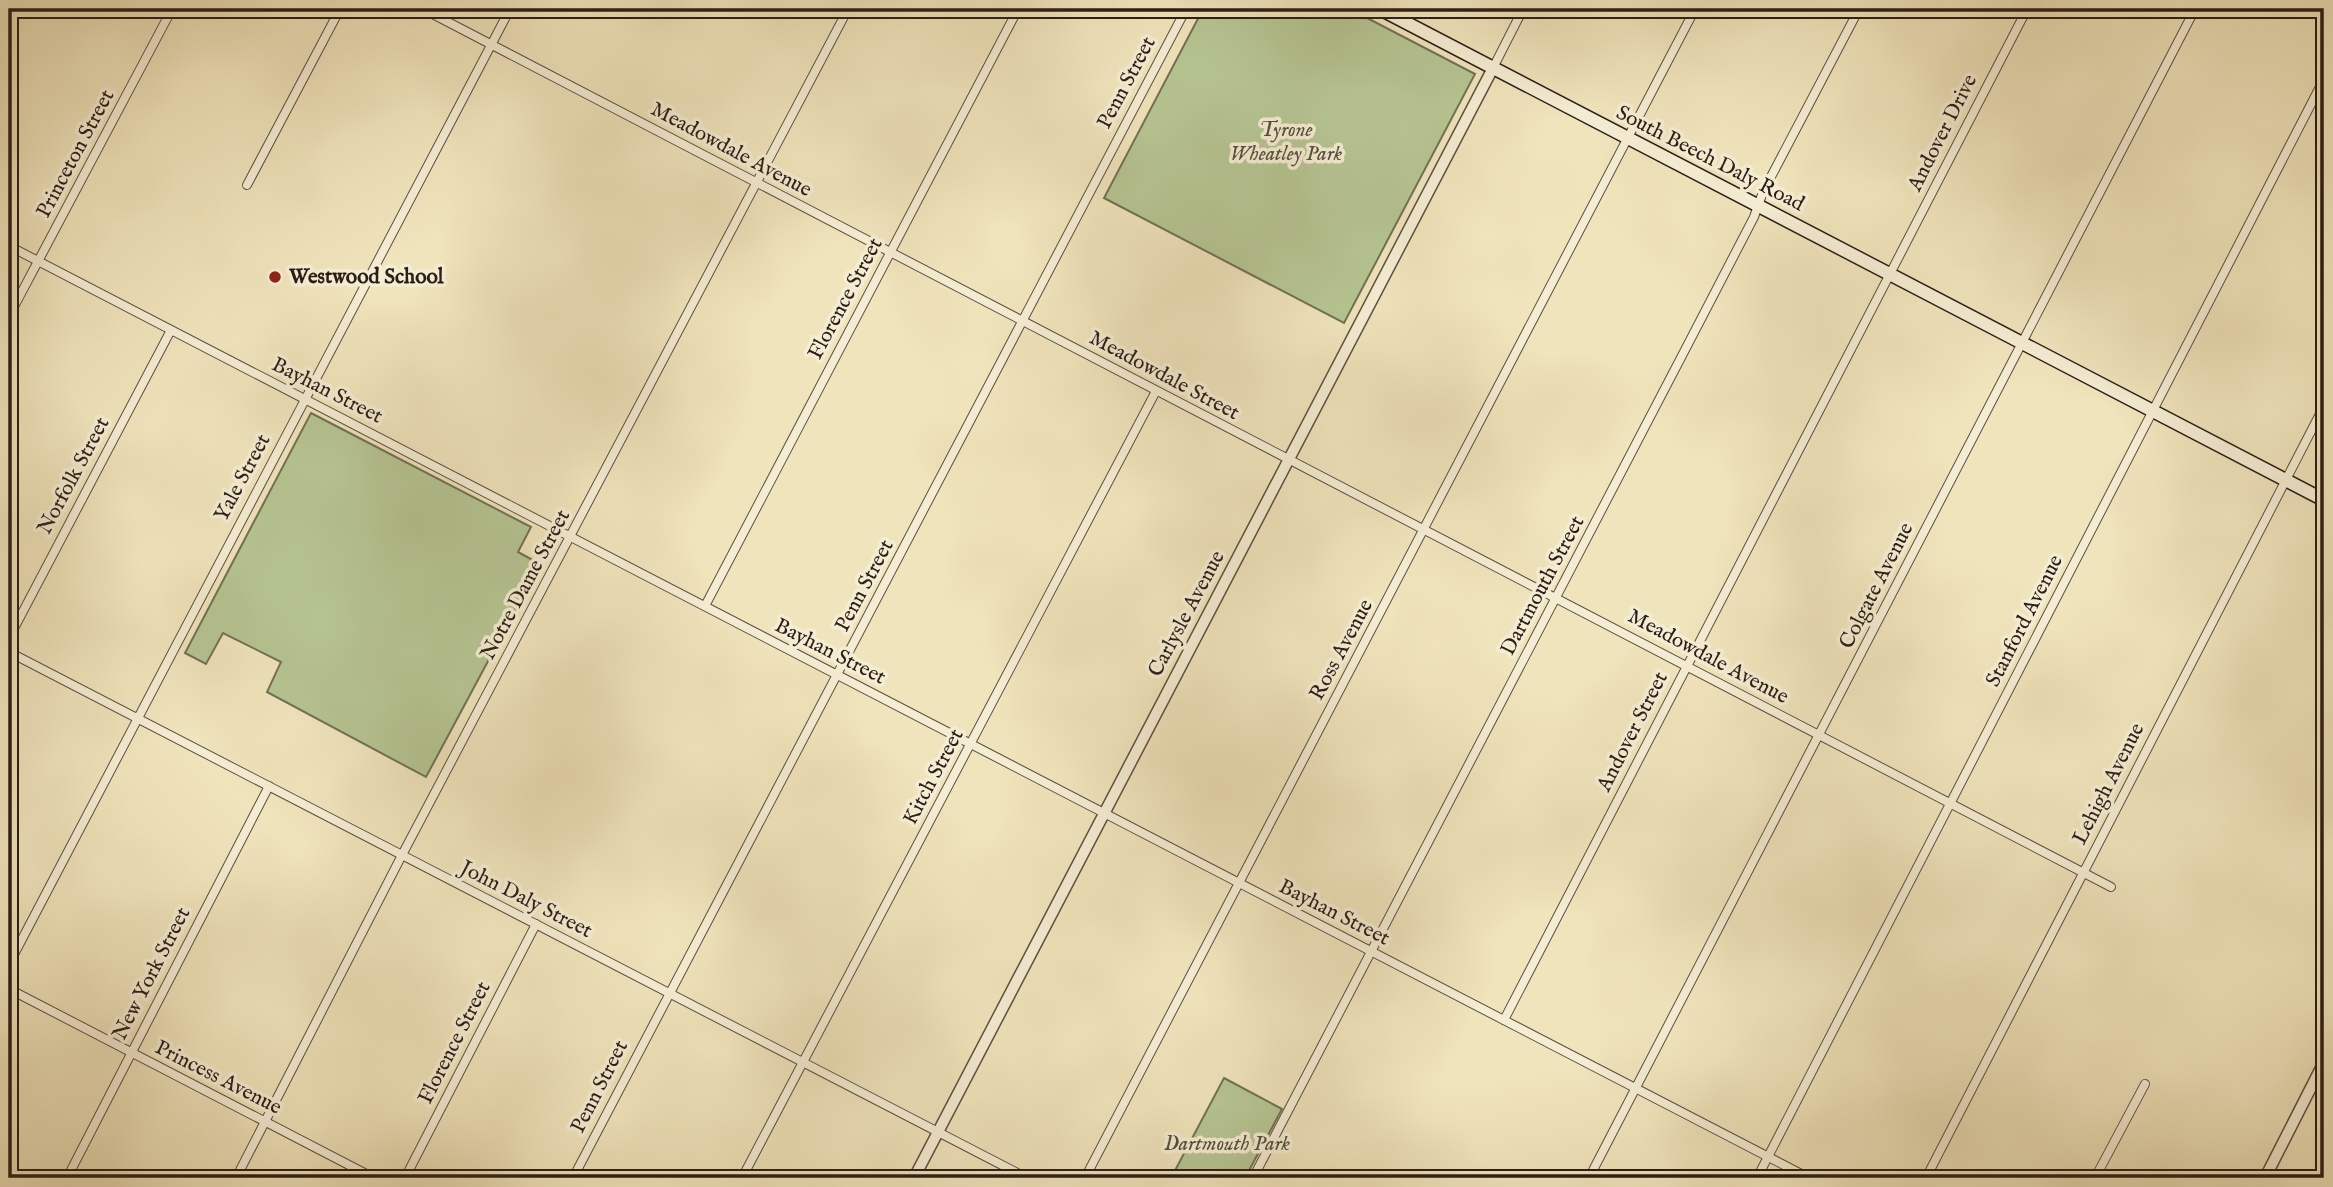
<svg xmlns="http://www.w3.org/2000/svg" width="2333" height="1187" font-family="'IM FELL English',serif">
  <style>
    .green { fill: #b6c593; stroke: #707254; stroke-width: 2 }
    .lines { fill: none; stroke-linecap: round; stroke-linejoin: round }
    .minor-casing { stroke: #5c5040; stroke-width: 10 }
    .tertiary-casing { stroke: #5c5040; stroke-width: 13 }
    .secondary-casing { stroke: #2a1e16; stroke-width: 15 }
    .minor { stroke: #f5edd3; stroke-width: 8 }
    .tertiary { stroke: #f5edd3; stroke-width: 10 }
    .secondary { stroke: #f5edd3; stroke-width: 12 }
    .poi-dot { fill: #8f2418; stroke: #f5edd3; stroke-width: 2.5 }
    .labels { text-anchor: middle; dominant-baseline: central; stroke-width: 7; stroke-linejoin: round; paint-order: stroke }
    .street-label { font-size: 21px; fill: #2a1e16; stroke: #f5edd3 }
    .park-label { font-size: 21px; font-style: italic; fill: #54503c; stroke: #f5edd3 }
    .poi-label { font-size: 21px; font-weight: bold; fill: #2a1e16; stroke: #f5edd3; text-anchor: start }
  </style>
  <rect width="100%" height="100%" fill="#f0e4bc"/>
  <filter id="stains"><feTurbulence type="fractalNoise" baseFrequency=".00286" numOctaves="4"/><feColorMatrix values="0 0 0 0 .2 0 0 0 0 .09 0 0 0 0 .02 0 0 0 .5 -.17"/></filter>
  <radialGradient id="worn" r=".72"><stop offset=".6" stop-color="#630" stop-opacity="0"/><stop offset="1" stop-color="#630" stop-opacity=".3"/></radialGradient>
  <g class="green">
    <path d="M1203 9H1350L1475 74 1344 323 1104 198Z"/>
    <path d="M311 413 531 527 518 552 540 564 426 777 267 692 281 662 223 633 206 664 185 653Z"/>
    <path d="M1224 1078 1282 1109 1245 1178H1171Z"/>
  </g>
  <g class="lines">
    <defs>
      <g id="minor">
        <path d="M423 9 2111 887"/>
        <path d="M1493 68 1523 9"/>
        <path d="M247 185 340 9"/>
        <path d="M9 246 1809 1178"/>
        <path d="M9 316 172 9"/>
        <path d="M705 606 1018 9"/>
        <path d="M9 638 171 330"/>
        <path d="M9 652 1027 1178"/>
        <path d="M9 964 510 9"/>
        <path d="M9 989 374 1178"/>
        <path d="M1504 1020 2027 9"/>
        <path d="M67 1178 269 786"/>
        <path d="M236 1178 402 855 848 9"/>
        <path d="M405 1178 536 924"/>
        <path d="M573 1178 1186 9"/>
        <path d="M742 1178 1156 391"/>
        <path d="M1085 1178 1695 9"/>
        <path d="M1253 1178 1686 348 1754 217 1763 192 1859 9"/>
        <path d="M1589 1178 2195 9"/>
        <path d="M1757 1178 2324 79"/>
        <path d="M1926 1178 2324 406"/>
        <path d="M2095 1178 2145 1084"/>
      </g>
      <g id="tertiary">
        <path d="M914 1178 1493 68"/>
        <path d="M2265 1178 2324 1062"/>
      </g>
      <path id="secondary" d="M1380 9 2324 500"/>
    </defs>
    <use href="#minor" class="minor-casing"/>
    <use href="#tertiary" class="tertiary-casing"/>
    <use href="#secondary" class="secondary-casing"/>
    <use href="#minor" class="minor"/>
    <use href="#tertiary" class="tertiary"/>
    <use href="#secondary" class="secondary"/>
  </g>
  <circle class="poi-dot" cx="275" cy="277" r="7"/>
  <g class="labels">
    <g class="street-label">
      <text transform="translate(1127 83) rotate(-62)">Penn Street</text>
      <text transform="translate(1943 133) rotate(-63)">Andover Drive</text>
      <text transform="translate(731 150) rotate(28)">Meadowdale Avenue</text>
      <text transform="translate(76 154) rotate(-62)">Princeton Street</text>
      <text transform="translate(1710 159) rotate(27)">South Beech Daly Road</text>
      <text transform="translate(846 299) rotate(-62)">Florence Street</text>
      <text transform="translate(1164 376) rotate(28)">Meadowdale Street</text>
      <text transform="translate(327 391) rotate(27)">Bayhan Street</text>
      <text transform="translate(74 476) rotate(-62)">Norfolk Street</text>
      <text transform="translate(243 478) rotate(-62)">Yale Street</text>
      <text transform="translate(526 585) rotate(-62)">Notre Dame Street</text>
      <text transform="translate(865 586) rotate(-62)">Penn Street</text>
      <text transform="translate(1543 586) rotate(-62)">Dartmouth Street</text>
      <text transform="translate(1877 586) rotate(-63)">Colgate Avenue</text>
      <text transform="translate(1187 614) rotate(-62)">Carlysle Avenue</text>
      <text transform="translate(2025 621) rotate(-63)">Stanford Avenue</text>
      <text transform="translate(1342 650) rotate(-62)">Ross Avenue</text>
      <text transform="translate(830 652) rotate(27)">Bayhan Street</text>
      <text transform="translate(1708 657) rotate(28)">Meadowdale Avenue</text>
      <text transform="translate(1633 732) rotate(-63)">Andover Street</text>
      <text transform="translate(934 777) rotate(-62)">Kitch Street</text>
      <text transform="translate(2109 784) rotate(-63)">Lehigh Avenue</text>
      <text transform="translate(526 900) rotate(27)">John Daly Street</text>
      <text transform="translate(1334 913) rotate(27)">Bayhan Street</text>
      <text transform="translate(152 974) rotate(-63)">New York Street</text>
      <text transform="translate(455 1043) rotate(-63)">Florence Street</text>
      <text transform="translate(218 1078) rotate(27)">Princess Avenue</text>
      <text transform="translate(600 1087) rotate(-63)">Penn Street</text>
    </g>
    <g class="park-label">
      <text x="1286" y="130">Tyrone<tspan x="1286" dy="24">Wheatley Park</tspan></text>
      <text x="1227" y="1144">Dartmouth Park</text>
    </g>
    <g class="poi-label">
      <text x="289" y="277">Westwood School</text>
    </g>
  </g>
  <rect width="2333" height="1187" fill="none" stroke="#f0e4bc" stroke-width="35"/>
  <rect x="10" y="10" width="2312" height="1166" fill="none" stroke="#2a1e16" stroke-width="3.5"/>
  <rect x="18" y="18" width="2298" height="1152" fill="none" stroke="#2a1e16" stroke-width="2"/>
  <rect width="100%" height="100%" filter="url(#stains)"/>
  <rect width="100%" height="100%" fill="url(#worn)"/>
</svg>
